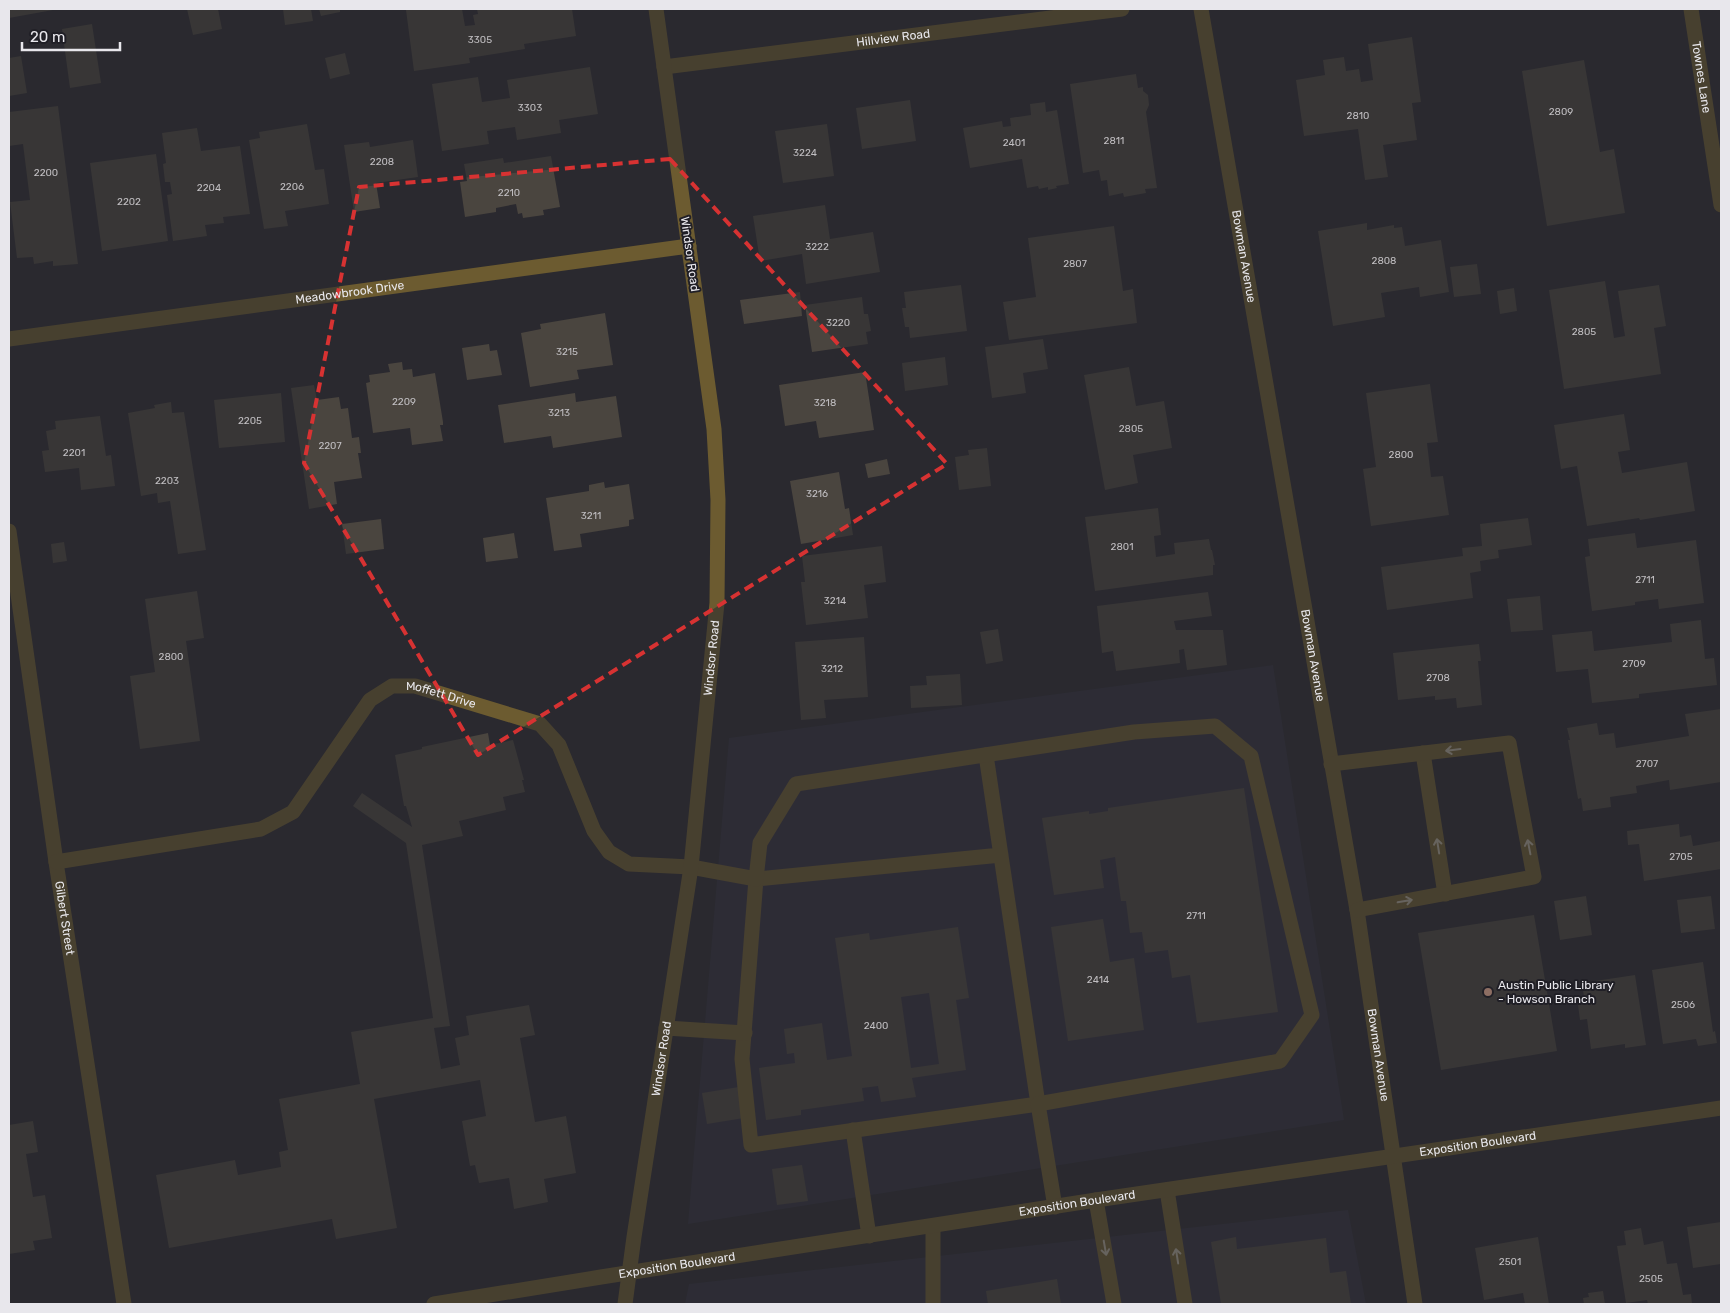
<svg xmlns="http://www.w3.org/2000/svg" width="1730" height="1313" font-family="Rubik,sans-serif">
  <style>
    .built { fill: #32303d }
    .building { fill: #4a453f; fill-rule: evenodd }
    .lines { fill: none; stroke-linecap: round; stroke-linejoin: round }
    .minor { stroke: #6c5b30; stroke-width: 15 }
    .oneway { stroke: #b0a897 }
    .marked { fill: none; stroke: #d73232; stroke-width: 4; stroke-dasharray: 10 6; stroke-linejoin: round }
    .education-dot { fill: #8d6e63; stroke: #201f26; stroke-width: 2 }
    .labels { text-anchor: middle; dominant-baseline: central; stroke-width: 4; stroke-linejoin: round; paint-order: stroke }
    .number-label { font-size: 10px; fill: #c0bec1 }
    .street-label { font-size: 12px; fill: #e8e7ec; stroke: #201f26 }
    .poi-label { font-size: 12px; fill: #e8e7ec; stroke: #201f26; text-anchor: start }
  </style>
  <rect width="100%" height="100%" fill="#2a292f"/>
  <g class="built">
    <path d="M1273 665 1344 1120 688 1224 729 738Z"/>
    <path d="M1348 1210 1366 1304H685L689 1284Z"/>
  </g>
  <g class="building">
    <path d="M9 9H53V10L9 18Z"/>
    <path d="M187 9H218L222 29 193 35Z"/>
    <path d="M283 9H311L313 21 285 25Z"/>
    <path d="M319 9H340V12L321 16Z"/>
    <path d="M413 9H462L465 26 475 25 473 15 478 14 477 9H572L576 36 524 44 525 49 469 58 470 63 414 71 406 10Z"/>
    <path d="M92 24 101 83 70 88 62 29Z"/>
    <path d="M1412 37 1421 102 1412 103 1417 140 1383 145 1388 177 1365 180 1358 129 1304 136 1296 80 1325 75 1323 60 1344 57 1346 71 1359 69 1361 82 1373 80 1368 44Z"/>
    <path d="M345 53 350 74 330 79 325 58Z"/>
    <path d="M21 56 27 93 9 96V58Z"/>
    <path d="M1584 60 1600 152 1614 149 1625 213 1547 226 1522 71Z"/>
    <path d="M590 67 598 114 559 120 561 133 517 140 515 127 487 131 489 144 442 151 432 84 478 77 482 102 510 98 507 80Z"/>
    <path d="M1136 74 1138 88 1143 87V91L1148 95 1149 105 1146 112 1157 188 1145 189 1146 193 1124 197 1123 193 1109 196 1107 180 1101 181 1099 170 1083 173 1070 84Z"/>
    <path d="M910 100 916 141 862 149 856 108Z"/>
    <path d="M1045 102 1046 112 1057 110 1069 184 1056 186 1057 188 1048 190V187L1039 189 1038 186 1027 188 1022 159 970 168 963 128 1002 121 1003 127 1011 126 1010 118 1031 115 1030 104Z"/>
    <path d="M58 106 78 264 53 266V261L34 264 33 257 17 258 10 202 30 200 23 144 9 146V112Z"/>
    <path d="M307 124 315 170 324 169 329 204 285 211 288 226 264 229 249 140 260 138 259 132Z"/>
    <path d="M827 124 834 176 783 183 775 131Z"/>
    <path d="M197 128 201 151 240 146 250 214 223 217 224 223 205 225 207 236 173 241 167 195 172 194 170 182H165L163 164 166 163 162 133Z"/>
    <path d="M413 140 418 177 376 183 380 208 354 212 344 145 369 142 370 147Z"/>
    <path d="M156 154 168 241 102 251 90 163Z"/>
    <path d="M551 156 560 207 543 210 544 215 523 218 522 213 518 214 516 204 496 208V212L465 217 460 182 467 181 464 164 503 158 504 163Z"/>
    <path d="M825 205 830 239 873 232 880 272 806 284 802 254 760 261 753 216Z"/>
    <path d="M1367 223V230L1394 225V228L1402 227 1405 246 1441 240 1449 292 1420 297 1419 287 1381 293 1385 317 1333 326 1318 231Z"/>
    <path d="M1114 226 1123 291 1133 289 1137 323 1009 340 1003 302 1036 297 1028 238Z"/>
    <path d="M1477 264 1481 294 1454 297 1450 267Z"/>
    <path d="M1605 281 1614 338 1625 336 1618 291 1659 285 1666 326 1654 328 1661 374 1564 389 1549 290Z"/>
    <path d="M961 285 967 331 910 338 909 327H905L902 308H906L904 292Z"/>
    <path d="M1514 288 1517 311 1500 314 1497 291Z"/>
    <path d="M800 292 802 316 744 324 740 300Z"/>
    <path d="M862 297 864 314H868L871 331 866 332 868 344 812 352 805 305Z"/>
    <path d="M605 313 613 365 577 370 579 379 530 387 521 333 541 329 540 324Z"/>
    <path d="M1043 339 1048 369 1023 373 1026 393 992 398 985 347Z"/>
    <path d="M489 344 490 351 497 350 502 375 467 380 462 348Z"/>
    <path d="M945 357 948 385 905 391 902 363Z"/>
    <path d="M402 362 403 370 412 369 413 377 435 373 443 422V425H440L443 441 412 445 410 428 373 433 366 383 370 382 369 375 390 372 388 364Z"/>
    <path d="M1129 367 1136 406 1164 401 1172 448 1133 455 1138 483 1105 490 1084 375Z"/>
    <path d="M865 372 874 430 819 438 816 421 785 426 779 385Z"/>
    <path d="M1430 384 1438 442 1427 443 1431 477 1443 476 1449 515 1371 526 1363 469 1376 467 1366 393Z"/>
    <path d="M314 385 317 400 339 397 341 409 348 408 352 438 359 437 361 453H358L362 478 334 482 337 504 309 509 291 388Z"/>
    <path d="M281 393 285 442 219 448 214 400Z"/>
    <path d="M575 393 576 402 616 396 622 437 553 448 551 436 504 443 498 405Z"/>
    <path d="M171 402 172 413 184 412 206 550 178 554 170 501 158 503 157 493 141 496 128 413 155 408 154 405Z"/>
    <path d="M1624 414 1630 450 1618 452 1622 473 1687 462 1695 511 1640 520 1639 518 1587 526 1577 466 1561 469 1554 425Z"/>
    <path d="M100 416 106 456 111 455 115 486 81 490 79 468 45 472 42 451 49 450 46 431 56 429 55 421Z"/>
    <path d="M987 448 991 486 959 490 955 457 969 455 968 450Z"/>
    <path d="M887 459 890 474 868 478 865 464Z"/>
    <path d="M839 472 845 509 849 508 853 535 801 544 790 481Z"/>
    <path d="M604 482 605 488 629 484 634 519 629 520V526L580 534 582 547 554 551 546 498 589 491V485Z"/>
    <path d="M1158 508 1161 535 1154 536 1156 557 1175 554 1174 543 1209 539 1211 550H1212L1215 565H1213V575L1095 591 1085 517Z"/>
    <path d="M1528 518 1532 545 1498 550 1499 558 1480 561 1481 571 1470 573 1473 598 1387 610 1381 567 1463 556 1462 548 1482 546 1480 524Z"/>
    <path d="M381 519 384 549 346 554 342 524Z"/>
    <path d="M514 533 518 558 486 562 483 538Z"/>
    <path d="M1635 533 1637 548 1696 540 1704 603 1659 609 1658 599 1635 602V605L1592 611 1585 557 1590 556 1588 539Z"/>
    <path d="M64 542 67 561 53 563 51 544Z"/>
    <path d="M882 546 886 582 864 585 868 618 806 625 801 582H805L802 556Z"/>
    <path d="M197 591 204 638 186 641 200 741 140 749 130 676 155 672 145 599Z"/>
    <path d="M1208 592 1212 616 1174 621 1176 630H1223L1227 665 1187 670 1184 649 1179 650 1180 663 1116 671 1113 651 1102 653 1097 606Z"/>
    <path d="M1540 596 1543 630 1511 632 1507 599Z"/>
    <path d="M1701 620 1705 659 1714 658 1717 685 1639 694V698L1592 703 1588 669 1556 672 1552 635 1592 631 1594 651 1672 642 1670 624Z"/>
    <path d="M998 629 1003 661 986 664 980 632Z"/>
    <path d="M864 637 868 697 824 700 826 718 801 720 795 642Z"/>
    <path d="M1479 644 1481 661H1478L1482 705 1457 708 1456 698 1435 700V696L1398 700 1393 653Z"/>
    <path d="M960 674 962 705 911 708 910 686 927 685 926 676Z"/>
    <path d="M1721 709V782L1670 790 1669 780 1636 786 1637 793 1610 797 1611 807 1583 811 1581 798 1578 799 1568 740H1570L1567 728 1597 723 1599 735 1614 733 1616 748 1689 736 1685 714Z"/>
    <path d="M488 733 490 745 513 740 524 780H522L525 792 503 797 506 810 459 821 463 836 422 845 450 1026 434 1028 441 1069 460 1065 455 1038 469 1035 466 1016 529 1005 535 1035 520 1038 535 1122 566 1116 576 1173 544 1179 548 1202 514 1209 509 1178 479 1183 475 1165 470 1166 462 1121 486 1116 480 1080 374 1099 397 1228 336 1239 332 1219 169 1248 156 1175 235 1160 238 1175 281 1167 279 1152 288 1150 279 1099 360 1084 351 1032 433 1018 406 843 353 806 362 793 412 827 406 806H404L395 755 422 749V747Z"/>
    <path d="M1244 788 1278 1012 1197 1023 1190 975 1172 978 1168 950 1145 953 1142 932 1130 933 1126 901H1121L1115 857 1100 860 1104 888 1054 895 1042 818 1089 811V814L1108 811V808Z"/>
    <path d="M1679 824 1680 837 1691 835 1693 846 1721 841V869L1644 881 1639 844 1628 845 1627 831Z"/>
    <path d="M1586 896 1592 935 1560 940 1554 901Z"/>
    <path d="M1711 896 1715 929 1681 933 1677 900Z"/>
    <path d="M1534 915 1557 1051 1441 1070 1418 933Z"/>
    <path d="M1103 919 1110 962 1134 958 1144 1030 1068 1041 1051 927Z"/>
    <path d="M958 927 969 998 956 1000 966 1070 912 1078 916 1097 881 1102 878 1086 862 1088 864 1101 801 1110V1115L766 1120 759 1068 795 1063 794 1053 787 1054 784 1029 822 1023 827 1060 852 1056 835 938 869 933 870 940ZM929 993 939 1064 911 1068 901 997Z"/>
    <path d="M1703 962 1713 1032 1715 1031 1717 1043 1698 1046 1696 1039 1663 1044 1652 970Z"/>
    <path d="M1635 975 1646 1045 1625 1048V1044L1591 1049 1587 1019 1580 1020 1578 1005 1585 1004 1582 983Z"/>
    <path d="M739 1087 744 1118 707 1124 702 1093Z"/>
    <path d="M33 1121 38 1152 26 1154 33 1197 45 1195 52 1238 33 1241 35 1250 9 1254V1125Z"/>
    <path d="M802 1165 808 1201 777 1205 772 1169Z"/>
    <path d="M1721 1222V1264L1693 1268 1687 1227Z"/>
    <path d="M1641 1228 1644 1245 1663 1241 1667 1264 1677 1263 1683 1295 1691 1294 1692 1304H1648L1647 1300 1626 1303 1617 1246 1626 1245 1624 1231Z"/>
    <path d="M1236 1237 1237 1249 1326 1238 1330 1273 1346 1271 1351 1304H1221L1211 1242Z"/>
    <path d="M1538 1237 1549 1304H1525L1523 1293 1484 1300 1475 1248Z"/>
    <path d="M1057 1279 1061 1304H988L986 1291Z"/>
    <path d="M1603 1291 1605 1304H1584L1583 1298 1589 1297 1588 1293Z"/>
  </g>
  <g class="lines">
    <g class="minor">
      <path id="s1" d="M1201 9 1357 910 1415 1304"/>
      <path id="s2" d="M1691 9 1721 205"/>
      <path id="s3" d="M664 67 1122 9"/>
      <path id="s4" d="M9 339 689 246"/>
      <path id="s5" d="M9 531 56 862 124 1304"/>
      <path d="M1423 753 1445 894"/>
      <path d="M986 755 1038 1104 751 1145 742 1059 756 879 1001 855"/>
      <path d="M1331 764 1509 743 1534 877 1357 910"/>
      <path id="s6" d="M56 862 261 829 293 812 370 700 392 686H415L540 724 559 745 594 831 609 852 629 864 691 867 756 879 760 843 796 784 1134 732 1215 726 1251 756 1312 1015 1280 1061 1038 1104 1055 1207"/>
      <path d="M666 1028 745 1033"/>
      <path d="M853 1130 869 1236"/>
      <path d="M1167 1190 1185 1304"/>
      <path d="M1096 1200 1114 1304"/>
      <path d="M933 1226V1304"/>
      <path id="s7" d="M434 1304 601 1277 1096 1200 1721 1108"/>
      <path id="s8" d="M625 1304 634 1237 691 867 717 603 718 500 714 429 656 9"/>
    </g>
  </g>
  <defs><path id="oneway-shaft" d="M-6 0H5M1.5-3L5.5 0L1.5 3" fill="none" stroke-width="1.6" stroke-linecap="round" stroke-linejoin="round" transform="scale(1.25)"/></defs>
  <g class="oneway">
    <use href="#oneway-shaft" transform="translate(1453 750) rotate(173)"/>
    <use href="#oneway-shaft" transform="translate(1438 846) rotate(-99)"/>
    <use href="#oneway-shaft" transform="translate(1529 847) rotate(-101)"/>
    <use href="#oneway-shaft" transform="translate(1405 901) rotate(-10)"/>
    <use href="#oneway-shaft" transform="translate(1105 1248) rotate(80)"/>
    <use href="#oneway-shaft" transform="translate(1177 1256) rotate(-99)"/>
  </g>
  <path d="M0 0H1730V1313H0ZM670 159 947 464 478 755 304 463 359 187Z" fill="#2a292f" fill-opacity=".55" fill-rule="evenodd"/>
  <path class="marked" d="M670 159 947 464 478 755 304 463 359 187Z"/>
  <circle class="education-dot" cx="1488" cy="992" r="5"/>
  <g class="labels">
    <g class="number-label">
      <text x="480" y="40">3305</text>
      <text x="530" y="108">3303</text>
      <text x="1561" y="112">2809</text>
      <text x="1358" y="116">2810</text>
      <text x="1114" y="141">2811</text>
      <text x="1014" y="143">2401</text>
      <text x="805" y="153">3224</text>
      <text x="382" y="162">2208</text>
      <text x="46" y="173">2200</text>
      <text x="292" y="187">2206</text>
      <text x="209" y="188">2204</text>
      <text x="509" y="193">2210</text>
      <text x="129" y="202">2202</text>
      <text x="817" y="247">3222</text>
      <text x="1384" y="261">2808</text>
      <text x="1075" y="264">2807</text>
      <text x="838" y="323">3220</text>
      <text x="1584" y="332">2805</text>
      <text x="567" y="352">3215</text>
      <text x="404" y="402">2209</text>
      <text x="825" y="403">3218</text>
      <text x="559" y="413">3213</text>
      <text x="250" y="421">2205</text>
      <text x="1131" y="429">2805</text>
      <text x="330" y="446">2207</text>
      <text x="74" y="453">2201</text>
      <text x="1401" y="455">2800</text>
      <text x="167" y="481">2203</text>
      <text x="817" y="494">3216</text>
      <text x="591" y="516">3211</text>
      <text x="1122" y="547">2801</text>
      <text x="1645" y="580">2711</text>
      <text x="835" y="601">3214</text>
      <text x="171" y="657">2800</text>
      <text x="1634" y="664">2709</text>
      <text x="832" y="669">3212</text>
      <text x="1438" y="678">2708</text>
      <text x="1647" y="764">2707</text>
      <text x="1681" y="857">2705</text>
      <text x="1196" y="916">2711</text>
      <text x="1098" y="980">2414</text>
      <text x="1683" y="1005">2506</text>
      <text x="876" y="1026">2400</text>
      <text x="1510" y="1262">2501</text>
      <text x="1651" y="1279">2505</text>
    </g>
    <g class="street-label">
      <text stroke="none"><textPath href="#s3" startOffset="231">Hillview Road</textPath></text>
      <text stroke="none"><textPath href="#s2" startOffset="69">Townes Lane</textPath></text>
      <text transform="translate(690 254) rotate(82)">Windsor Road</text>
      <text stroke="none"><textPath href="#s1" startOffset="251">Bowman Avenue</textPath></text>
      <text stroke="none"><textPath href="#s4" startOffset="344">Meadowbrook Drive</textPath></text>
      <text stroke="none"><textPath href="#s1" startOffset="656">Bowman Avenue</textPath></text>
      <text stroke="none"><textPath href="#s8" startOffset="652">Windsor Road</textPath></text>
      <text stroke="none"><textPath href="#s6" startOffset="456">Moffett Drive</textPath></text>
      <text stroke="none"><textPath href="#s5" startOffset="391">Gilbert Street</textPath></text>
      <text stroke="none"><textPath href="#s1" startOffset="1061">Bowman Avenue</textPath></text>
      <text stroke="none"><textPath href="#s8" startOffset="248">Windsor Road</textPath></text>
      <text stroke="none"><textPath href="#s7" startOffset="1056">Exposition Boulevard</textPath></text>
      <text stroke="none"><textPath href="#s7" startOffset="651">Exposition Boulevard</textPath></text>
      <text stroke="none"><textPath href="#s7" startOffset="246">Exposition Boulevard</textPath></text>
    </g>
    <g class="poi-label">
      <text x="1498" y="985">Austin Public Library<tspan x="1498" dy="14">- Howson Branch</tspan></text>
    </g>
  </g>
  <rect width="1730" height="1313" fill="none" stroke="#e8e7ec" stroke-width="20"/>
  <path d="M22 42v8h98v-8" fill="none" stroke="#e8e7ec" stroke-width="2.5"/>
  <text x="30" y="42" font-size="15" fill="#e8e7ec" stroke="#201f26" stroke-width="4" paint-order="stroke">20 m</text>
</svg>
